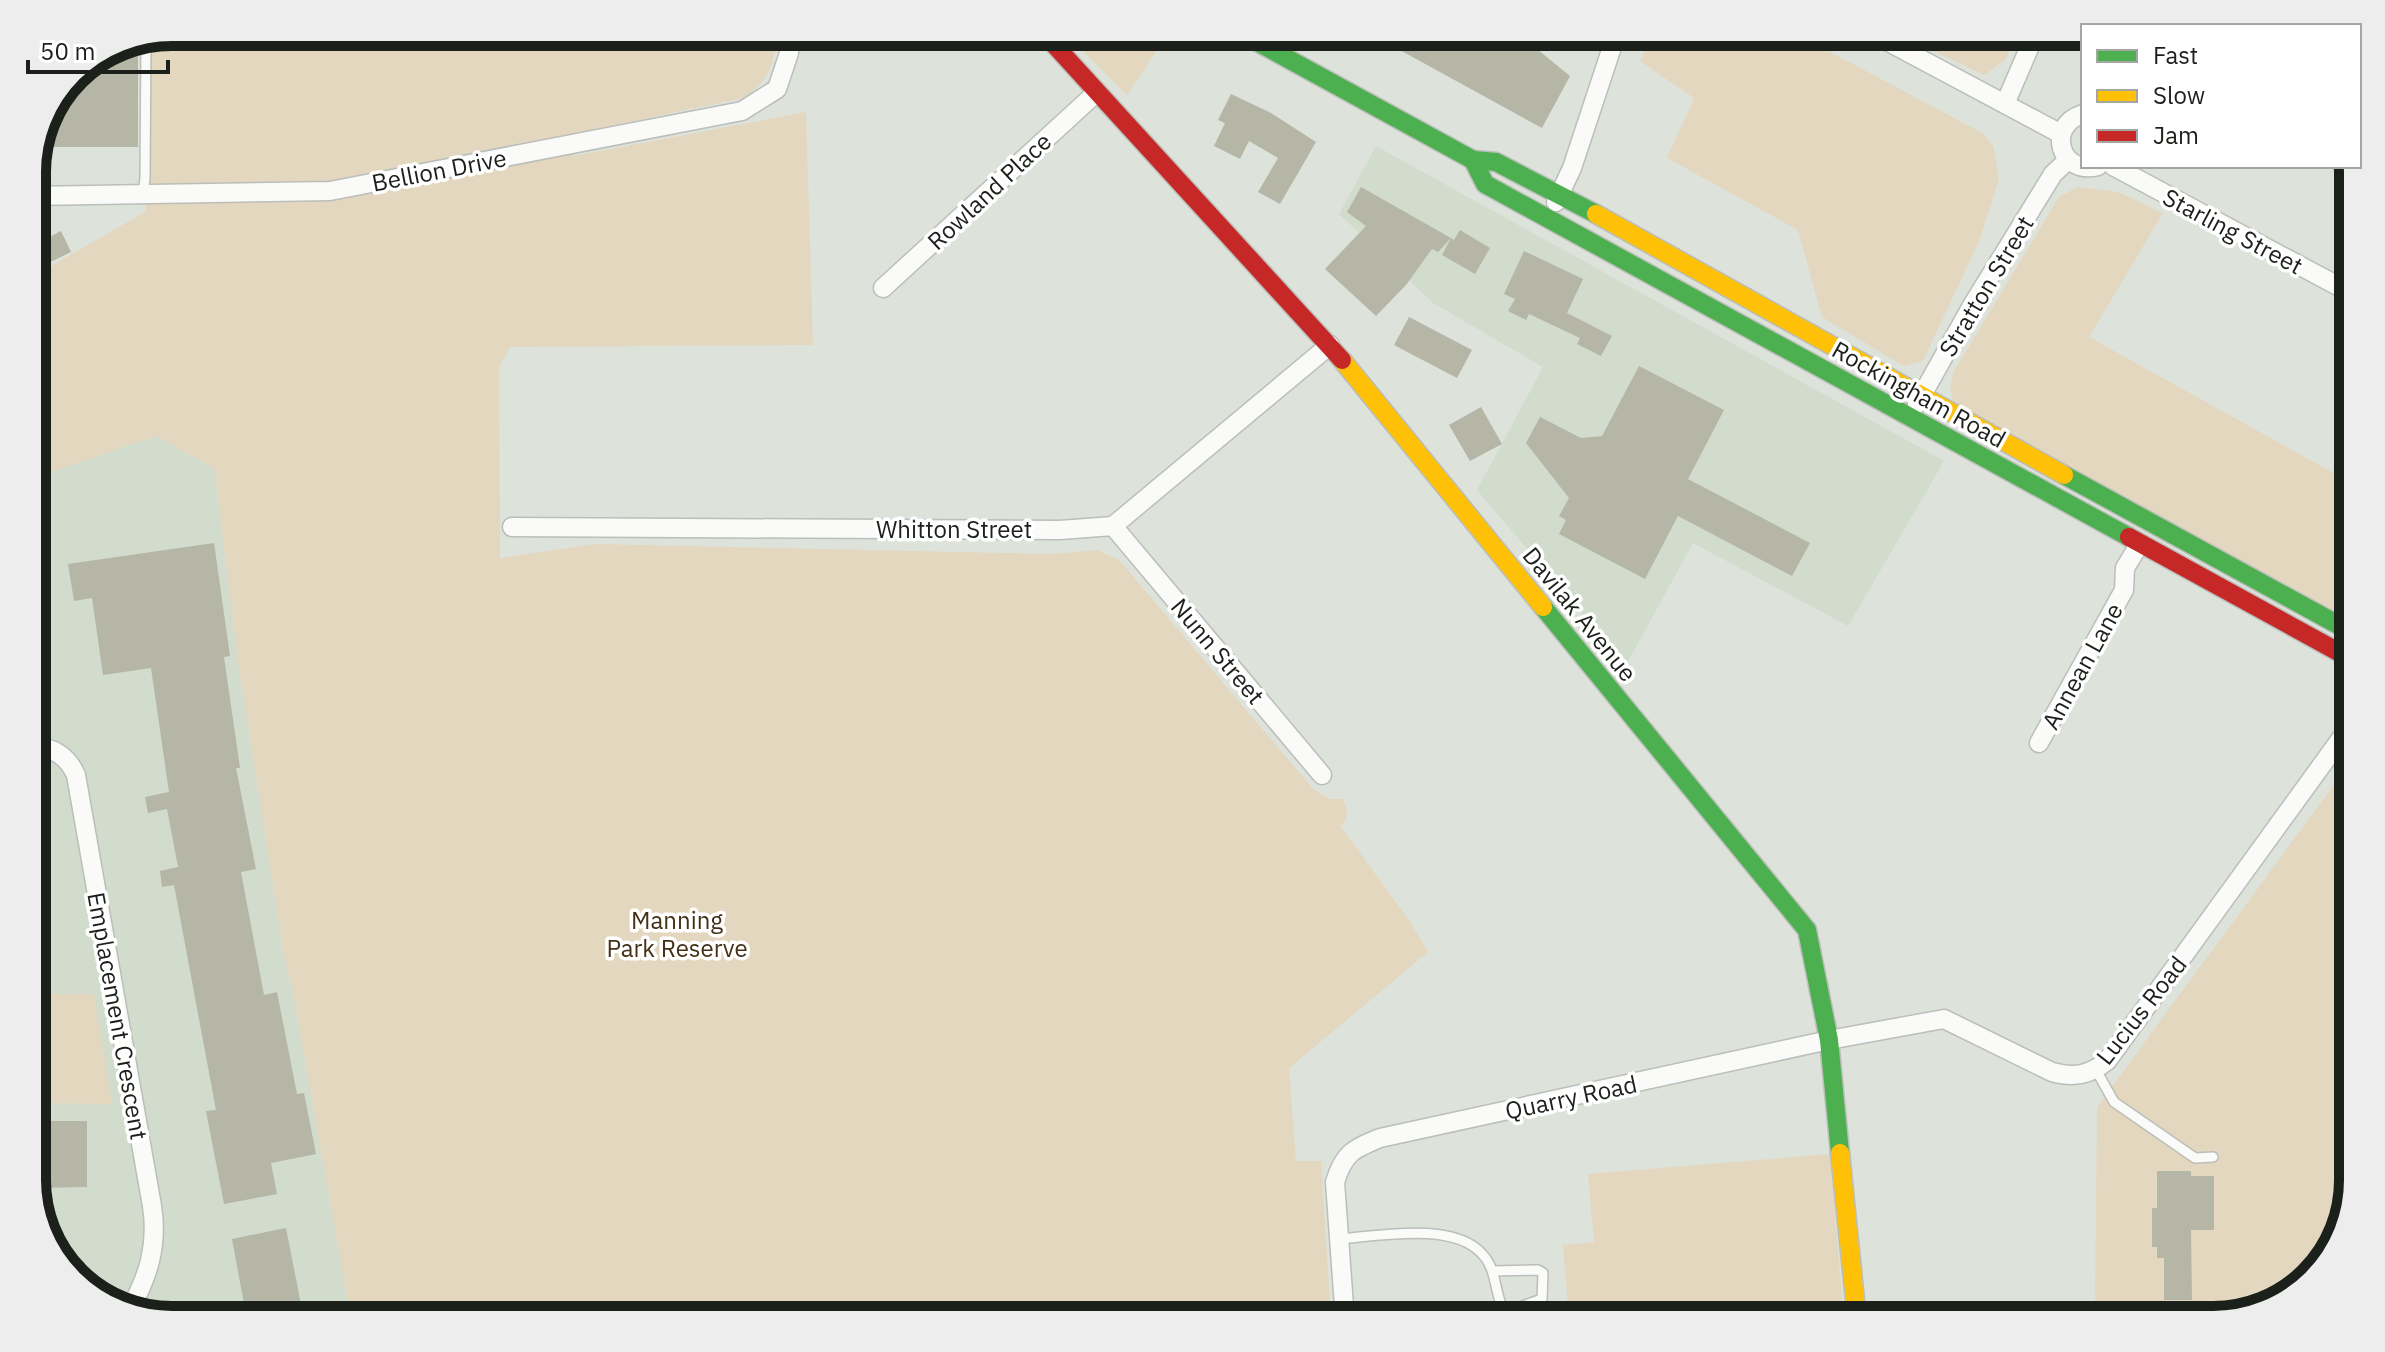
<svg xmlns="http://www.w3.org/2000/svg" width="2385" height="1352" font-family="'IBM Plex Sans',sans-serif">
  <style>
    .built { fill: #d1dccd }
    .green { fill: #e4d7bf }
    .building { fill: #b5b6a5 }
    .lines { fill: none; stroke-linecap: round; stroke-linejoin: round }
    .lane-casing { stroke: #bbbeb9; stroke-width: 12 }
    .street-casing { stroke: #bbbeb9; stroke-width: 21 }
    .fast-casing { stroke: #bbbeb9; stroke-width: 21 }
    .slow-casing { stroke: #bbbeb9; stroke-width: 21 }
    .jam-casing { stroke: #bbbeb9; stroke-width: 21 }
    .lane { stroke: #fafbf9; stroke-width: 9 }
    .street { stroke: #fafbf9; stroke-width: 18 }
    .fast { stroke: #4caf50; stroke-width: 18 }
    .slow { stroke: #ffc107; stroke-width: 18 }
    .jam { stroke: #c62828; stroke-width: 18 }
    .labels { text-anchor: middle; dominant-baseline: central; stroke-width: 7; stroke-linejoin: round; paint-order: stroke }
    .street-label { font-size: 24px; fill: #1c201b; stroke: #fff }
    .park-label { font-size: 24px; fill: #443116; stroke: #fff }
    .rim { fill: none; stroke: #1c201b; stroke-width: 10 }
  </style>
  <rect width="100%" height="100%" fill="#dde2da"/>
  <g class="built">
    <path d="M1376 146 1944 461 1848 626 1693 543 1626 665 1477 490 1543 367 1433 303 1339 214Z"/>
    <path d="M156 436 214 468 239 667 283 950 293 992 351 1320H172L102 1301 51 1250 32 1189V478Z"/>
  </g>
  <g class="green">
    <path d="M172 32H777C776 60 768 84 743 98L577 133 574 156 806 112 813 345 510 347 499 367 500 558 596 544 1052 554 1097 550 1119 560 1314 790 1330 799H1343C1348 810 1349 817 1341 827L1409 920 1428 952 1289 1068 1296 1161H1321L1331 1320H351L293 992 283 950 239 667 214 468 156 436 32 478V277L145 212 150 177 151 36Z"/>
    <path d="M1064 32H1164L1168 34 1127 95Z"/>
    <path d="M1653 32H1793L1984 134 1993 146 1999 178 1980 239 1923 361 1904 366 1822 317 1798 230 1667 158 1694 98 1640 61Z"/>
    <path d="M1895 32H2018L2005 60 1984 75Z"/>
    <path d="M2078 187 2118 192 2163 213 2089 337 2353 484V622L1954 404 1950 388 1954 371 2059 197Z"/>
    <path d="M2353 759V1180L2334 1250 2283 1301 2213 1320H2095L2097 1107Z"/>
    <path d="M32 994H94L112 1104 32 1103Z"/>
    <path d="M1830 1154 1844 1320H1569L1563 1245 1594 1242 1588 1174Z"/>
  </g>
  <g class="building">
    <path d="M1367 32H1516L1570 76 1542 128Z"/>
    <path d="M118 43H138V147H40L73 73Z"/>
    <path d="M1231 94 1271 113 1316 142 1280 204 1258 192 1278 158 1249 141 1240 159 1214 146 1225 123 1218 120Z"/>
    <path d="M1361 187 1451 238 1438 252 1432 249 1406 285 1376 316 1325 269 1366 226 1347 212Z"/>
    <path d="M1460 230 1490 248 1475 274 1442 255 1451 238 1454 240Z"/>
    <path d="M61 231 71 252 32 271V246Z"/>
    <path d="M1524 251 1583 279 1567 313 1612 336 1601 356 1577 344 1580 338 1529 314 1526 320 1508 311 1515 299 1504 294Z"/>
    <path d="M1409 317 1472 350 1457 378 1394 345Z"/>
    <path d="M1639 366 1724 410 1688 479 1810 543 1792 576 1678 516 1645 579 1559 534 1566 520 1559 516 1569 498 1526 443 1540 417 1581 438 1602 436Z"/>
    <path d="M1481 407 1502 444 1470 461 1449 425Z"/>
    <path d="M214 543 230 656 224 657 240 768H236L256 869 241 872 264 995 277 992 297 1094 304 1093 316 1154 271 1163 277 1194 224 1204 206 1111 216 1110 174 885 162 887 160 871 178 867 167 809 148 813 145 797 169 792 151 668 103 675 92 598 74 601 68 564Z"/>
    <path d="M32 1121H87V1187L32 1188Z"/>
    <path d="M2157 1171H2191V1176H2214V1230H2191L2192 1300H2164V1258H2157V1247H2152V1208H2157Z"/>
    <path d="M286 1228 304 1320H247L232 1239Z"/>
  </g>
  <g class="lines">
    <defs>
      <g id="lane">
        <path d="M143 194 145 178 146 37"/>
        <path d="M2096 1070 2114 1102 2195 1158 2213 1157"/>
        <path d="M1339 1239C1378 1236 1455 1221 1483 1255 1496 1269 1495 1291 1502 1307L1514 1309 1542 1299 1543 1273 1538 1270 1492 1271"/>
      </g>
      <g id="street">
        <path d="M1870 32 2061 134"/>
        <path d="M2005 104 2036 32"/>
        <path d="M2083 114C2045 126 2060 176 2098 166"/>
        <path d="M2113 166 2353 294"/>
        <path d="M32 196 330 191 742 111 777 89 789 53 788 32"/>
        <path d="M1556 202 1572 168 1617 32"/>
        <path d="M883 288 1096 93"/>
        <path d="M1917 404 1973 304 2053 174 2068 160"/>
        <path d="M1113 526 1322 775"/>
        <path d="M512 527 1060 530 1113 526 1330 345"/>
        <path d="M2039 743 2124 590 2125 568 2139 545"/>
        <path d="M32 745C53 748 67 755 76 775L152 1206C158 1244 149 1275 130 1309"/>
        <path d="M1345 1320 1335 1182C1344 1153 1353 1149 1380 1138L1829 1040 1944 1019 2052 1072C2075 1078 2089 1075 2107 1061L2353 722"/>
      </g>
      <g id="fast">
        <path d="M1239 32 1473 160 1496 162 1596 214"/>
        <path d="M1473 160 1485 184 2129 537"/>
        <path d="M2064 475 2353 633"/>
        <path d="M1543 607 1807 930 1829 1040 1840 1153"/>
      </g>
      <g id="slow">
        <path d="M1596 214 2064 475"/>
        <path d="M1342 360 1543 607"/>
        <path d="M1840 1153 1857 1320"/>
      </g>
      <g id="jam">
        <path d="M1047 32 1049 39 1342 360"/>
        <path d="M2129 537 2353 660"/>
      </g>
    </defs>
    <use href="#lane" class="lane-casing"/>
    <use href="#street" class="street-casing"/>
    <use href="#fast" class="fast-casing"/>
    <use href="#slow" class="slow-casing"/>
    <use href="#jam" class="jam-casing"/>
    <use href="#lane" class="lane"/>
    <use href="#street" class="street"/>
    <use href="#fast" class="fast"/>
    <use href="#slow" class="slow"/>
    <use href="#jam" class="jam"/>
  </g>
  <g class="labels">
    <g class="street-label">
      <text transform="translate(439 170) rotate(-11)">Bellion Drive</text>
      <text transform="translate(989 191) rotate(-43)">Rowland Place</text>
      <text transform="translate(2233 231) rotate(28)">Starling Street</text>
      <text transform="translate(1986 286) rotate(-59)">Stratton Street</text>
      <text transform="translate(1919 394) rotate(29)">Rockingham Road</text>
      <text x="954" y="529">Whitton Street</text>
      <text transform="translate(1580 614) rotate(51)">Davilak Avenue</text>
      <text transform="translate(1218 651) rotate(50)">Nunn Street</text>
      <text transform="translate(2082 666) rotate(-61)">Annean Lane</text>
      <text transform="translate(2141 1010) rotate(-52)">Lucius Road</text>
      <text transform="translate(118 1016) rotate(80)">Emplacement Crescent</text>
      <text transform="translate(1571 1097) rotate(-12)">Quarry Road</text>
    </g>
    <g class="park-label">
      <text x="677" y="920">Manning<tspan x="677" dy="28">Park Reserve</tspan></text>
    </g>
  </g>
  <path d="M0 0H2385V1352H0ZM172 46H2213A126 126 0 0 1 2339 172V1180A126 126 0 0 1 2213 1306H172A126 126 0 0 1 46 1180V172A126 126 0 0 1 172 46Z" fill="#ededed" fill-rule="evenodd"/>
  <path class="rim" d="M172 46H2213A126 126 0 0 1 2339 172V1180A126 126 0 0 1 2213 1306H172A126 126 0 0 1 46 1180V172A126 126 0 0 1 172 46Z"/>
  <rect x="2081" y="24" width="280" height="144" fill="#ffffff" stroke="#a4a6a4" stroke-width="2"/>
  <rect x="2097" y="50" width="40" height="12" fill="#4caf50" stroke="#a4a6a4" stroke-width="2"/>
  <text x="2153" y="64" font-size="24" fill="#1c201b">Fast</text>
  <rect x="2097" y="90" width="40" height="12" fill="#ffc107" stroke="#a4a6a4" stroke-width="2"/>
  <text x="2153" y="104" font-size="24" fill="#1c201b">Slow</text>
  <rect x="2097" y="130" width="40" height="12" fill="#c62828" stroke="#a4a6a4" stroke-width="2"/>
  <text x="2153" y="144" font-size="24" fill="#1c201b">Jam</text>
  <path d="M28 60v12h140v-12" fill="none" stroke="#1c201b" stroke-width="4"/>
  <text x="40" y="60" font-size="24" fill="#1c201b" stroke="#ffffff" stroke-width="6" paint-order="stroke">50 m</text>
</svg>
